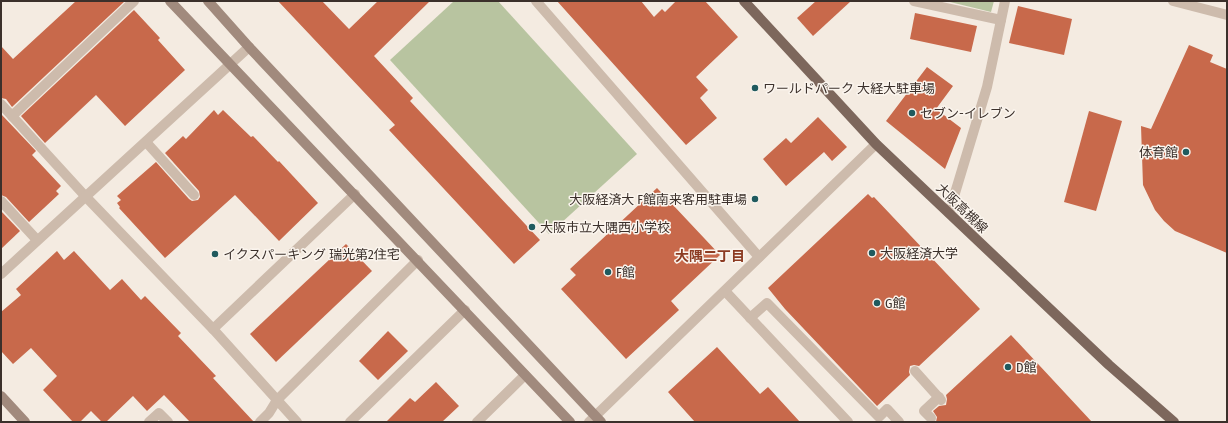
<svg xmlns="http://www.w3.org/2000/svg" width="1228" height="423" font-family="'Fira Sans Condensed','Noto Sans JP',sans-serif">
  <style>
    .green { fill: #b8c4a0 }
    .building { fill: #c8694b }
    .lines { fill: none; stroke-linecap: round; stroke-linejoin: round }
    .street { stroke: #cdbbac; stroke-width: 10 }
    .secondary { stroke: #a18a7d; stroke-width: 10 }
    .primary { stroke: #7d675c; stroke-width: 10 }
    .poi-dot { fill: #1f5a5e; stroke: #fbf5ee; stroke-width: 1.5 }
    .labels { text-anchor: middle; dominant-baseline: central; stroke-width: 3; stroke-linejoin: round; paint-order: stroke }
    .poi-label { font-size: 13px; fill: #3b302b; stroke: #fbf5ee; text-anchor: start }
    .street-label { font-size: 13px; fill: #3b302b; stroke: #fbf5ee }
    .neighbourhood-label { font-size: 14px; font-weight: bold; fill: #8c3b22; stroke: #fbf5ee }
  </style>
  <rect width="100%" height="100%" fill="#f4ebe1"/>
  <g class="green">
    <path d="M454 1H498L637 154 549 234 390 60Z"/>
    <path d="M946 1H994L991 12Z"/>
  </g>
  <g class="building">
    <path d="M76 1H125L12 107 6 99 1 98V46L13 59Z"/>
    <path d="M278 1H322L349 29 378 1H430L374 56 413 98 410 101 540 240 514 264 389 130 395 125Z"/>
    <path d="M557 1H641L654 17 662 9 665 12 676 1H705L738 37 696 77 708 90 700 98 717 118 686 145Z"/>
    <path d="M816 1H851L813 36 797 18Z"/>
    <path d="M1018 6 1072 19 1064 55 1009 43Z"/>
    <path d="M134 10 160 38 158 40 185 70 125 126 96 95 45 143 21 116Z"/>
    <path d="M915 13 977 26 971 52 910 39Z"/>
    <path d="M1189 45 1213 55 1210 62 1227 69V253L1175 231 1164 221 1155 210 1143 185 1141 126 1151 129Z"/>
    <path d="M927 67 953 86 936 109 961 128 945 169 886 121Z"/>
    <path d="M214 110 218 115 223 110 251 137 253 136 278 162 279 161 318 203 279 241 235 195 165 258 119 208 120 207 117 203 121 200 117 196 156 162 189 199 192 201 198 200 200 197 199 191 165 153 183 136 186 139Z"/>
    <path d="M1089 111 1122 121 1096 211 1064 202Z"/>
    <path d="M1 114 36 151 32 155 61 186 56 191 59 194 29 222 6 197 1 195Z"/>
    <path d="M818 117 847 147 832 161 824 152 786 186 763 159 786 138 791 143Z"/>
    <path d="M657 188 720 255 671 301 679 310 626 359 561 289 576 275 570 269Z"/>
    <path d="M868 194 872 198 874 197 980 309 919 366 914 365 910 366 909 372 910 375 877 406 785 309 768 288Z"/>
    <path d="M1 211 20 231 1 249Z"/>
    <path d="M346 244 372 271 276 362 250 334Z"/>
    <path d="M57 251 64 260 74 251 110 290 122 279 141 300 145 296 181 333 178 336 216 376 213 378 254 422H190L164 395 147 411 133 396 106 422H102L91 411 80 422H73L43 390 57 376 31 348 13 364 1 351V312L21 295 16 289Z"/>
    <path d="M388 331 408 351 378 380 359 361Z"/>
    <path d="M1011 335 1092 422H936L937 417 933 411 939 406 946 405 947 399 946 395Z"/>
    <path d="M717 347 760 394 768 387 800 422H695L668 392Z"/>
    <path d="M436 382 459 406 442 422H386L410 398 415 402Z"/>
  </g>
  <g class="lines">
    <g class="street">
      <path d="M536 1 759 257"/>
      <path d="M914 1 1001 20"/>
      <path d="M1173 1 1227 15"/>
      <path d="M1 104 86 197 213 329 297 422"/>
      <path d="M12 116 134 1"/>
      <path d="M146 142 194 195"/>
      <path d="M1 201 37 240"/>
      <path d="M949 213 987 87 1005 1"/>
      <path d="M1 274 249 47"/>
      <path d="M725 291 848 422"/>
      <path d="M750 318 767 303 879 417 887 409 899 422"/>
      <path d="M213 329 355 194"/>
      <path d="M915 371 941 400"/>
      <path d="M931 418 924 411 939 397"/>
      <path d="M149 422 159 413 168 422"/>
      <path d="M260 422 269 413 277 400 418 260"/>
      <path d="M350 422 465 310"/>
      <path d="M477 422 525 375"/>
      <path d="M589 422 876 144"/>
    </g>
    <g class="secondary">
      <path d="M170 1 570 422"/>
      <path d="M208 1 249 47 601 422"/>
      <path d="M1 396 25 422"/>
    </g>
    <path class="primary" d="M744 1 876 144 1109 365 1174 422"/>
  </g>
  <g class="poi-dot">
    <circle cx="755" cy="88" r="4"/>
    <circle cx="912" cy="113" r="4"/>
    <circle cx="1186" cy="152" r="4"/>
    <circle cx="755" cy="199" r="4"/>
    <circle cx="532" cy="227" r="4"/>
    <circle cx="872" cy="253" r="4"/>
    <circle cx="215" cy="254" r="4"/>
    <circle cx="608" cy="272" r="4"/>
    <circle cx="877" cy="303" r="4"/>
    <circle cx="1008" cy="367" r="4"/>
  </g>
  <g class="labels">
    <g class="poi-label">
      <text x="763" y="88">ワールドパーク 大経大駐車場</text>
      <text x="920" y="113">セブン-イレブン</text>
      <text x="1178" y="152" text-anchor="end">体育館</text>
      <text x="747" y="199" text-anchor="end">大阪経済大 F館南来客用駐車場</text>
      <text x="540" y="227">大阪市立大隅西小学校</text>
      <text x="880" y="253">大阪経済大学</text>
      <text x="223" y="254">イクスパーキング 瑞光第2住宅</text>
      <text x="616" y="272">F館</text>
      <text x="885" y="303">G館</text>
      <text x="1016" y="367">D館</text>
    </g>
    <g class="street-label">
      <text transform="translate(962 208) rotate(44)">大阪高槻線</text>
    </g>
    <g class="neighbourhood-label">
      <text x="710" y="256">大隅二丁目</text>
    </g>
  </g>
  <rect width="1228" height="423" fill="none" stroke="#3b302b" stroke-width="4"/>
</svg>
